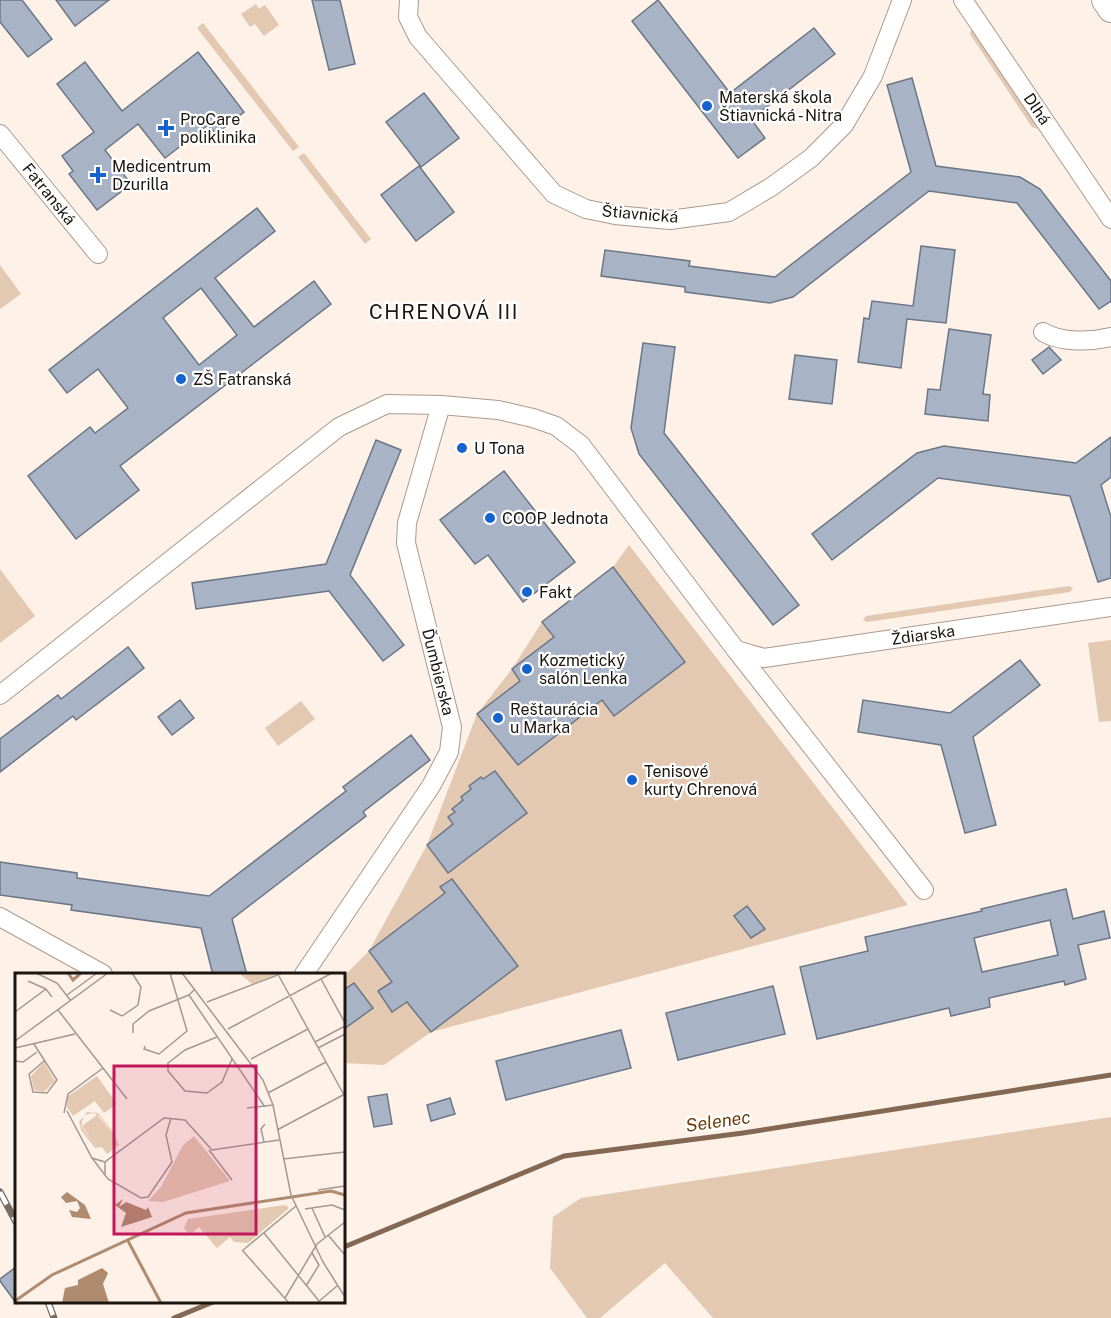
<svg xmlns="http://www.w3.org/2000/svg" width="1111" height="1318" font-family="'Public Sans',sans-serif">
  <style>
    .green { fill: #e3c8b2 }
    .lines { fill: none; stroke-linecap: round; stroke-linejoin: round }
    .stream { stroke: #836853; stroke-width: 5 }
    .building { fill: #a8b4c6; stroke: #6b7686; stroke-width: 1.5; fill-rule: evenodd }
    .street-casing { stroke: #ac9a8c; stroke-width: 20 }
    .secondary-casing { stroke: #ac9a8c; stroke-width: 28 }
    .street { stroke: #fff; stroke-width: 18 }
    .secondary { stroke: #fff; stroke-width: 26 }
    .rail-casing { stroke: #756c65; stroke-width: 7 }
    .rail { stroke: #fff; stroke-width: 4.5; stroke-dasharray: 14; stroke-linecap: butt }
    .poi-dot { fill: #1564ce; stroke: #fff; stroke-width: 2 }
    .labels { text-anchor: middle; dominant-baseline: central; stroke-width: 4.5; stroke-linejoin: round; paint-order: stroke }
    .poi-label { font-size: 16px; fill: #1c1510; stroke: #fff; text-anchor: start }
    .street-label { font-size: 16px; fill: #1c1510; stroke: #fff }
    .water-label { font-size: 18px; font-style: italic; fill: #6b3c0b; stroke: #fff }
    .quarter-label { font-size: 20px; letter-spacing: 1.5px; fill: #1c1510; stroke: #fff }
    .inset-river { fill: none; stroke: #af8c70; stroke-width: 3 }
    .inset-road { fill: none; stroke: #a39992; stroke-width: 1.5 }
    .view { fill: #c2185b; fill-opacity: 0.15; stroke: #c2185b; stroke-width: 3 }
    .inset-edge { fill: none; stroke: #1c1510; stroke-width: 3 }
  </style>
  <rect width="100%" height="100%" fill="#fdf1e8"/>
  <g class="green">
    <path d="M256 4 259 9 265 5 279 25 264 36 255 24 250 27 241 14Z"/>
    <path d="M203 23 299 147 293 151 197 28Z"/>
    <path d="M971 30 975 31 1038 124 1037 129 1032 127 970 34Z"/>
    <path d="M304 153 371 239 365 244 298 157Z"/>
    <path d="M0 265 21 294 0 309Z"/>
    <path d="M629 545 908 905 431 1032 384 1065 344 1063V976L369 951 427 845 477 714 512 669 542 622 613 567Z"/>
    <path d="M0 569 35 616 0 643Z"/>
    <path d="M1069 586 1073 588 1070 592 867 622 863 620 866 616Z"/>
    <path d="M1111 640V721L1099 722 1088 643Z"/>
    <path d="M301 701 315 719 278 746 265 728Z"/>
    <path d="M1111 1117V1318H713L665 1263 600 1318H587L550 1268 553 1217 581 1198Z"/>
  </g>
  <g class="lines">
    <g class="stream">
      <path d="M344 1247 564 1156 743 1133 1111 1075"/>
      <path d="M174 1318 213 1302"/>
    </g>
  </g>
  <g class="building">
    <path d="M0 0H22L52 39 28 57 0 22Z"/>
    <path d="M56 0H109L75 26Z"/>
    <path d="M312 0H340L355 64 329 70Z"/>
    <path d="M658 0 730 93 814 28 835 54 751 119 765 138 738 158 632 21Z"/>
    <path d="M198 52 244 112 216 134 208 125 165 158 138 124 105 150 131 184 97 210 69 174 73 171 62 156 94 132 57 84 85 62 122 111Z"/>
    <path d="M912 78 936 166 1020 177 1040 189 1111 281V301L1099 309 1017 203 929 191 793 297 781 300 770 303 685 292V287L601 276 605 250 690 261 689 266 775 277 911 172 887 85Z"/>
    <path d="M424 93 459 138 421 167 386 122Z"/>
    <path d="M419 166 454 212 416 241 381 195Z"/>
    <path d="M257 208 275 231 215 278 254 327 314 281 331 304 120 466 139 490 76 539 28 476 90 427 95 433 128 408 98 369 67 393 49 370ZM201 288 237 335 199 365 163 318Z"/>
    <path d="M921 246 955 250 946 323 907 319 901 368 858 362 864 318 869 319 872 301 913 306Z"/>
    <path d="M949 329 991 335 983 394 990 395 988 421 925 414 928 389 940 390Z"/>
    <path d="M643 343 675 347 664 433 799 605 773 625 639 454 631 428Z"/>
    <path d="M1049 347 1061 360 1043 374 1032 360Z"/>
    <path d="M795 355 837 360 832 404 789 399Z"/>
    <path d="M1111 437V477L1101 485 1111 517V578L1098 582 1070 496 938 478 832 560 812 534 917 453 944 446 1076 463Z"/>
    <path d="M376 440 401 450 350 575 404 645 383 661 329 591 196 609 192 583 326 564Z"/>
    <path d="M504 471 575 562 523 602 488 555 475 564 440 520Z"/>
    <path d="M613 567 685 662 614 716 602 700 518 765 477 714 520 681 512 669 554 637 542 622Z"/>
    <path d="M128 647 144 668 76 720 73 716 0 772V739L58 695 61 699Z"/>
    <path d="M1020 660 1040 685 973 737 996 825 965 833 941 745 858 732 863 700 950 713Z"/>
    <path d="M180 700 194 718 172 735 158 717Z"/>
    <path d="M411 735 430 760 363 812 366 816 232 919 247 975H213L201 928 71 910 72 905 0 895V862L77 873V878L209 896 346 791 343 787Z"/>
    <path d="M495 771 527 813 448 873 427 845 453 824 448 817 455 812 452 809 463 800 461 797 471 789 469 786 481 777 483 779Z"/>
    <path d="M452 879 518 966 431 1032 407 1002 392 1012 378 991 392 982 369 951 445 893 440 887Z"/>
    <path d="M1066 889 1073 919 1104 911 1110 938 1078 945 1086 979 1065 985 1064 981 989 998 990 1007 951 1016 949 1008 817 1039 800 967 868 951 865 937 982 911 981 909ZM1050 920 1058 955 982 972 974 938Z"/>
    <path d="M747 906 765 929 751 938 734 916Z"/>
    <path d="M354 983 373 1008 344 1029V990Z"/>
    <path d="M773 986 785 1034 678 1060 666 1013Z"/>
    <path d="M621 1030 631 1068 506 1100 496 1061Z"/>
    <path d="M387 1094 392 1124 374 1127 368 1097Z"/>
    <path d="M450 1098 455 1114 431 1121 427 1105Z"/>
    <path d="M16 1267V1303L0 1281V1279Z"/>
  </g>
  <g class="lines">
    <defs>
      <g id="street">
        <path d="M409 0 408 17 418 37 554 194 586 209 615 215 670 220 729 212 771 187 811 158 844 125 873 76 902 0"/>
        <path d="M963 0 1111 219"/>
        <path d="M0 134 98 254"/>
        <path d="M1043 332C1061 343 1090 342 1111 337"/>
        <path d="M736 650 924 890"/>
        <path d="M0 695 339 427 387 404 441 405 498 410 533 418 556 426 581 445 736 650 764 658 1111 607"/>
        <path d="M0 917 103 974"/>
        <path d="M304 974 431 786 449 752 452 727 406 543 407 523 441 405"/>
      </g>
      <path id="secondary" d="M1105 0 1111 9"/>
    </defs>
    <use href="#street" class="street-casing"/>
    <use href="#secondary" class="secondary-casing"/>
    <use href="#street" class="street"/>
    <use href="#secondary" class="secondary"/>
    <defs>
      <g id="rail">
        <path d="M0 1192 16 1222"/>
        <path d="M48 1302 54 1318"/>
      </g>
    </defs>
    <use href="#rail" class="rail-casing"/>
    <use href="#rail" class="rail"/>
  </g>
  <g class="poi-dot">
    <circle cx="707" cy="106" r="6"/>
    <path d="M163 119h6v6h6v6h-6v6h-6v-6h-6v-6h6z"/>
    <path d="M95 166h6v6h6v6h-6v6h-6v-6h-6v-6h6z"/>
    <circle cx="181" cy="379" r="6"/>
    <circle cx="462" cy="448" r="6"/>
    <circle cx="490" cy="518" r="6"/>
    <circle cx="527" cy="592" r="6"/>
    <circle cx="527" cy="669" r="6"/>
    <circle cx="498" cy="718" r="6"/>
    <circle cx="632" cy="780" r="6"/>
  </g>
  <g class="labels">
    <g class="poi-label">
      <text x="719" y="97">Materská škola<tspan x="719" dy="18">Štiavnická - Nitra</tspan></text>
      <text x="180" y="119">ProCare<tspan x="180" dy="18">poliklinika</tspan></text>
      <text x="112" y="166">Medicentrum<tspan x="112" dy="18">Dzurilla</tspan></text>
      <text x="193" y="379">ZŠ Fatranská</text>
      <text x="474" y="448">U Tona</text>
      <text x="502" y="518">COOP Jednota</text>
      <text x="539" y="592">Fakt</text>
      <text x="539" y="660">Kozmetický<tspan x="539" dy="18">salón Lenka</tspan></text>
      <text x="510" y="709">Reštaurácia<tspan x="510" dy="18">u Marka</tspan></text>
      <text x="644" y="771">Tenisové<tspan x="644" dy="18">kurty Chrenová</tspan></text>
    </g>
    <g class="street-label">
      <text transform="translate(1037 109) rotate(56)">Dlhá</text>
      <text transform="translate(49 194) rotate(51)">Fatranská</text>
      <text transform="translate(640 214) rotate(5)">Štiavnická</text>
      <text transform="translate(923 635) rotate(-8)">Ždiarska</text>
      <text transform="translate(438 672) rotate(76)">Ďumbierska</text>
    </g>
    <g class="water-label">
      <text transform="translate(718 1121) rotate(-8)">Selenec</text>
    </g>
    <g class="quarter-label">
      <text x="444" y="312">CHRENOVÁ III</text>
    </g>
  </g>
  <g transform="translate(15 973)">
    <rect width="330" height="330" fill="#fdf1e8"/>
    <path d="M224 0H265L237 11ZM29 89 40 108 29 119 19 117 16 103ZM82 103 102 131 89 140 80 128 58 143 52 134V124ZM72 139 83 140 98 159 104 172 92 181 87 174 80 175 66 157 64 149ZM79 140 85 144 98 161 82 142 67 153 82 174 66 153 69 142ZM179 163 215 208 148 229 133 228 146 214 168 172ZM270 232 274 235 233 270 219 269 215 264 202 275 184 254 175 262 169 255 173 246Z" fill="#e3c8b2" fill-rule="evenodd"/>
    <path d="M52 219 70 232 76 246 57 244 54 237 62 239 65 235 62 228 51 230 46 224ZM108 226 104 234 111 229 131 237 133 234 137 244 106 254 111 240 100 232ZM87 295 93 300 88 311 94 330H47L50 315 63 312V307Z" fill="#af8c70"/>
    <path class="inset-river" d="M53 0 58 7 66 0M112 266 146 330M0 328 37 302 171 240 316 218 330 222"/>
    <path class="inset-road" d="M21 0 42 10 56 28M167 0 248 107 258 132 276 222 308 289 330 324M264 3 329 122M306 6 330 50M13 8 31 16M180 16 174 22 250 134M52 22 82 0M192 29 268 0M43 37 112 126M95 37 107 43 123 32 126 14 117 0M0 39 31 16 37 24M213 56 317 0M118 60V51L134 38 174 22M202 64 170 77 153 90V98L170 118 192 120 207 109 217 86M0 68 93 0M300 69 330 53M19 71 42 107 32 120 18 119 14 101 29 88M130 73 129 76 144 81 172 58 155 0M0 75 60 61M303 75 330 61M236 86 293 56M0 88 8 89 22 79M253 120 311 89M232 135 258 132M52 138 77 185 90 189M49 140 53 121 88 95M262 157 330 121M249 169 246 156 250 151M194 177 217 207M77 185 93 206 126 225 133 224 157 189 151 162 156 145M268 186 330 179M90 202V189L149 145 170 147 197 177 264 167M303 217 330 213M297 235 310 264M290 236 317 232 330 237M249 260 304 328M313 262 329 281M227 278 281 233M228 278 274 330M291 313 304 292 297 280M270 325 302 271 330 249M303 329 322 313"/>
    <path class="view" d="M99 93H241V261H99Z"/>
    <rect width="330" height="330" class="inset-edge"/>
  </g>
</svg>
